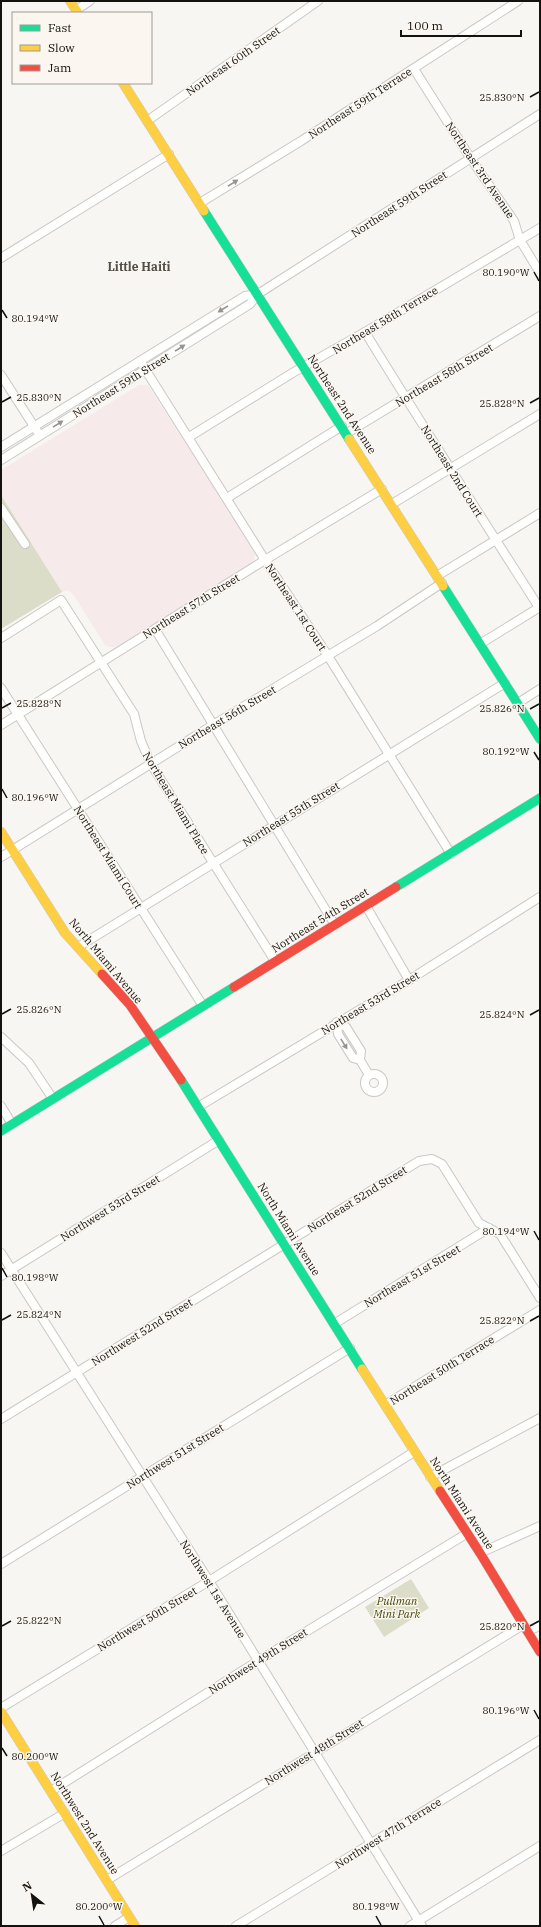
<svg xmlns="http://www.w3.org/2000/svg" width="541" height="1927" font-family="'IBM Plex Serif',serif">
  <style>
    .education { fill: #f6eaea }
    .green { fill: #dcddc8 }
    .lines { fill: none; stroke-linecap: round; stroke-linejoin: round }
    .street-casing { stroke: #c9c8c5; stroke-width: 10 }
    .fast-casing { stroke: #c9c8c5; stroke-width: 10 }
    .slow-casing { stroke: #c9c8c5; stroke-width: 10 }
    .jam-casing { stroke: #c9c8c5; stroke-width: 10 }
    .street { stroke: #fefefd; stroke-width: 8 }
    .fast { stroke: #16e098; stroke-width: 9 }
    .slow { stroke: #ffcf43; stroke-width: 9 }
    .jam { stroke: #f24e42; stroke-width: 9 }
    .oneway { fill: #949492 }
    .ticks { fill: none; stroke: #13120f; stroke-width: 1.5 }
    .labels { text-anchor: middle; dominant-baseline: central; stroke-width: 3; stroke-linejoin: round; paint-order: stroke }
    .street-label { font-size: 11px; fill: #13120f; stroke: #fbf7f0 }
    .park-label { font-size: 11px; font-style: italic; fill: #464a0c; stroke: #fbf7f0 }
    .neighbourhood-label { font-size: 12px; font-weight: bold; fill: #514e48; stroke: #fbf7f0 }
    .ticks-label { font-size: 10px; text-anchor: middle; fill: #13120f; stroke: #fbf7f0; stroke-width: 3; stroke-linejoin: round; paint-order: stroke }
  </style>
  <rect width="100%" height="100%" fill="#f8f6f3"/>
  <path class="education" d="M139 385H148L255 552V556L253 562 116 647H109L105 645 73 594 67 590 62 592 1 495V470Z"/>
  <g class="green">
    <path d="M1 495 62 592 1 629Z"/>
    <path d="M411 1579 429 1608 384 1637 365 1607Z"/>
  </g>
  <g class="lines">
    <defs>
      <g id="street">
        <path d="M76 10 90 1"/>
        <path d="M414 69 471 159 514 221 520 240 540 273"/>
        <path d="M147 121 318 1"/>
        <path d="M200 203 301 141 518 1"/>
        <path d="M1 258 169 154"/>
        <path d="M365 332C422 425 481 517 540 609"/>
        <path d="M140 361 265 560 328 656 451 854"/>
        <path d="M1 375 37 431"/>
        <path d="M347 433 540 316"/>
        <path d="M189 437 294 372 365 332 540 228"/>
        <path d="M1 447 245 296 258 294"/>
        <path d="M1 460 250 304 258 294 540 114"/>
        <path d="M227 498 342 426"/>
        <path d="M392 504 540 414"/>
        <path d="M1 508 25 544"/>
        <path d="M437 576 540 513"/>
        <path d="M155 629 335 925"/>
        <path d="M1 638 61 600 134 714 141 741 151 764 275 961"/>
        <path d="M480 644 540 607"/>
        <path d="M1 688 203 1006"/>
        <path d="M518 703 540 689"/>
        <path d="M1 725 265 560 382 489"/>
        <path d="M1 857 213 725 377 626 442 583"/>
        <path d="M366 906 409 980"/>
        <path d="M78 947 505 683"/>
        <path d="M1 1037 29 1063 53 1099"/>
        <path d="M360 1060 353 1058 338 1034 337 1022 346 1027 361 1051 360 1060 369 1075"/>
        <circle cx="374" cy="1083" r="9"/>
        <path d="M1 1106 12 1124"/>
        <path d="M198 1107 409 980 540 897"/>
        <path d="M1 1253 209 1581 422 1926"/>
        <path d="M1 1276 219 1140"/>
        <path d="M334 1324 489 1228"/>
        <path d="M385 1405 540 1310"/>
        <path d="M1 1419 419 1161 432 1159 442 1164 479 1223 500 1234 540 1298"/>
        <path d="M430 1477 540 1418"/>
        <path d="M480 1553 540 1526"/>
        <path d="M1 1564 350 1348"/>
        <path d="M527 1631 540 1626"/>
        <path d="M1 1708 209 1581 414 1452"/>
        <path d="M51 1791 258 1661 466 1534"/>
        <path d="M1 1851 65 1813"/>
        <path d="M107 1880 523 1625"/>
        <path d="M115 1926 129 1917"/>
        <path d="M236 1926 540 1740"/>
        <path d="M410 1926 540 1846"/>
      </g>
      <g id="fast">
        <path d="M204 211 349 439"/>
        <path d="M443 586 540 739"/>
        <path d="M396 887 540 798"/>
        <path d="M181 1080 362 1369"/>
        <path d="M1 1131 234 987"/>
      </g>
      <g id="slow">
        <path d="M70 1 78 13"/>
        <path d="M123 83 204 211"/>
        <path d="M349 439 443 586"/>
        <path d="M1 832 65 933 102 974"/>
        <path d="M362 1369 440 1491"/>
        <path d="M1 1712 135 1926"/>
      </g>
      <g id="jam">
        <path d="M102 974 130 1005 181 1080"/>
        <path d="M234 987 396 887"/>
        <path d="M440 1491 480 1553 540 1652"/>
      </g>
    </defs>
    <use href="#street" class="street-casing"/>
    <use href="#fast" class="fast-casing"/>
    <use href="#slow" class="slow-casing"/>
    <use href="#jam" class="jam-casing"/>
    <use href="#street" class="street"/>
    <use href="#fast" class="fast"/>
    <use href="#slow" class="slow"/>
    <use href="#jam" class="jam"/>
  </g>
  <defs><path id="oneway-solid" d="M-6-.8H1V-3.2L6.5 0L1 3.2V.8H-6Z"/></defs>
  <g class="oneway">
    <use href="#oneway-solid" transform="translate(233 183) rotate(-32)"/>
    <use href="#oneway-solid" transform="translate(223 309) rotate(148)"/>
    <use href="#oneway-solid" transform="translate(180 348) rotate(-32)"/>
    <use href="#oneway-solid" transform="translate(58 424) rotate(-32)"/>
    <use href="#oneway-solid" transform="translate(344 1044) rotate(58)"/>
  </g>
  <path class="ticks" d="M530 97 539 92M534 272 539 281M2 310 7 318M2 402 11 397M530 403 539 398M2 708 11 703M530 709 539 704M534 752 539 760M2 789 7 798M2 1014 11 1009M530 1015 539 1010M534 1231 539 1240M2 1268 7 1277M2 1320 11 1315M530 1321 539 1316M2 1626 11 1621M530 1626 539 1621M534 1710 539 1719M2 1748 7 1756M99 1916 104 1925M376 1916 381 1925"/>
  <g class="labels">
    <g class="street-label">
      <text transform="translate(233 61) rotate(-35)">Northeast 60th Street</text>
      <text transform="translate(360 103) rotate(-33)">Northeast 59th Terrace</text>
      <text transform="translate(480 170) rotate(56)">Northeast 3rd Avenue</text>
      <text transform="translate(399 204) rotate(-33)">Northeast 59th Street</text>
      <text transform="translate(385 320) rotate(-31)">Northeast 58th Terrace</text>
      <text transform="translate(444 375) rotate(-31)">Northeast 58th Street</text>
      <text transform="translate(121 385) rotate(-32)">Northeast 59th Street</text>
      <text transform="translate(342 404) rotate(57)">Northeast 2nd Avenue</text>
      <text transform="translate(452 471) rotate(58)">Northeast 2nd Court</text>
      <text transform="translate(191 606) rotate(-32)">Northeast 57th Street</text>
      <text transform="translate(296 607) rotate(57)">Northeast 1st Court</text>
      <text transform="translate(227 717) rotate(-31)">Northeast 56th Street</text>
      <text transform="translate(176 803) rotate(59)">Northeast Miami Place</text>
      <text transform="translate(291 814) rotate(-32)">Northeast 55th Street</text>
      <text transform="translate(108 857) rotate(58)">Northeast Miami Court</text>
      <text transform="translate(320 920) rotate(-32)">Northeast 54th Street</text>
      <text transform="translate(106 961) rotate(50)">North Miami Avenue</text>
      <text transform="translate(370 1003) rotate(-31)">Northeast 53rd Street</text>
      <text transform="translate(357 1199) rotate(-32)">Northeast 52nd Street</text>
      <text transform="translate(110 1208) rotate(-32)">Northwest 53rd Street</text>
      <text transform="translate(289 1229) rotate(58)">North Miami Avenue</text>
      <text transform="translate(412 1276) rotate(-31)">Northeast 51st Street</text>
      <text transform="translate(142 1332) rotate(-32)">Northwest 52nd Street</text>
      <text transform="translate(442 1370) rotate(-32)">Northeast 50th Terrace</text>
      <text transform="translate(175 1456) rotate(-32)">Northwest 51st Street</text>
      <text transform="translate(462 1503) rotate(57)">North Miami Avenue</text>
      <text transform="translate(213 1589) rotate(58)">Northwest 1st Avenue</text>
      <text transform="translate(147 1619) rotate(-31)">Northwest 50th Street</text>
      <text transform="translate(258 1661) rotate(-32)">Northwest 49th Street</text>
      <text transform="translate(314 1752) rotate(-32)">Northwest 48th Street</text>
      <text transform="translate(85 1823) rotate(58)">Northwest 2nd Avenue</text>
      <text transform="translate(388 1833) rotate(-32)">Northwest 47th Terrace</text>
    </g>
    <g class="park-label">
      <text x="397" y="1601">Pullman<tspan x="397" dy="13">Mini Park</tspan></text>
    </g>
    <g class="neighbourhood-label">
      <text x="139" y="266">Little Haiti</text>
    </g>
  </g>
  <g class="ticks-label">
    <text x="502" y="101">25.830°N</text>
    <text x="506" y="276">80.190°W</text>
    <text x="35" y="322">80.194°W</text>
    <text x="39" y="401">25.830°N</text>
    <text x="502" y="407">25.828°N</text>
    <text x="39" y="707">25.828°N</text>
    <text x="502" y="712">25.826°N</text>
    <text x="506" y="755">80.192°W</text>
    <text x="35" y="801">80.196°W</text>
    <text x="39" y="1013">25.826°N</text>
    <text x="502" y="1018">25.824°N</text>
    <text x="506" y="1235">80.194°W</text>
    <text x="35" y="1281">80.198°W</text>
    <text x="39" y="1318">25.824°N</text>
    <text x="502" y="1324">25.822°N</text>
    <text x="39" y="1624">25.822°N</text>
    <text x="502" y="1630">25.820°N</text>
    <text x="506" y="1714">80.196°W</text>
    <text x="35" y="1760">80.200°W</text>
    <text x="99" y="1910">80.200°W</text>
    <text x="376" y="1910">80.198°W</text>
  </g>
  <rect width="541" height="1927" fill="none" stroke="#13120f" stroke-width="4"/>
  <rect x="12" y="12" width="140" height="72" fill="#fbf7f0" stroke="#9e9b96"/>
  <rect x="20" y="25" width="20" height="6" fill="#16e098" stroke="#9e9b96"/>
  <text x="48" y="32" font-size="12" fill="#13120f">Fast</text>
  <rect x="20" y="45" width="20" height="6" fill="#ffcf43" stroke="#9e9b96"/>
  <text x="48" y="52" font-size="12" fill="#13120f">Slow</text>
  <rect x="20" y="65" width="20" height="6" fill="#f24e42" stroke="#9e9b96"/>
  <text x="48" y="72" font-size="12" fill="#13120f">Jam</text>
  <g transform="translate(32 1895) rotate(330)" stroke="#fbf7f0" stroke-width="3" paint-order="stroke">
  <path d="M0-3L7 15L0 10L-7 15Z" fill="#13120f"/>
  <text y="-6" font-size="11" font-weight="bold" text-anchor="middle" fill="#13120f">N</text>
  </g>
  <path d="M401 30v6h120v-6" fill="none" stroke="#13120f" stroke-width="2"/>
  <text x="407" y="30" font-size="12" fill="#13120f" stroke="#fbf7f0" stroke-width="3" paint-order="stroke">100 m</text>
</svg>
